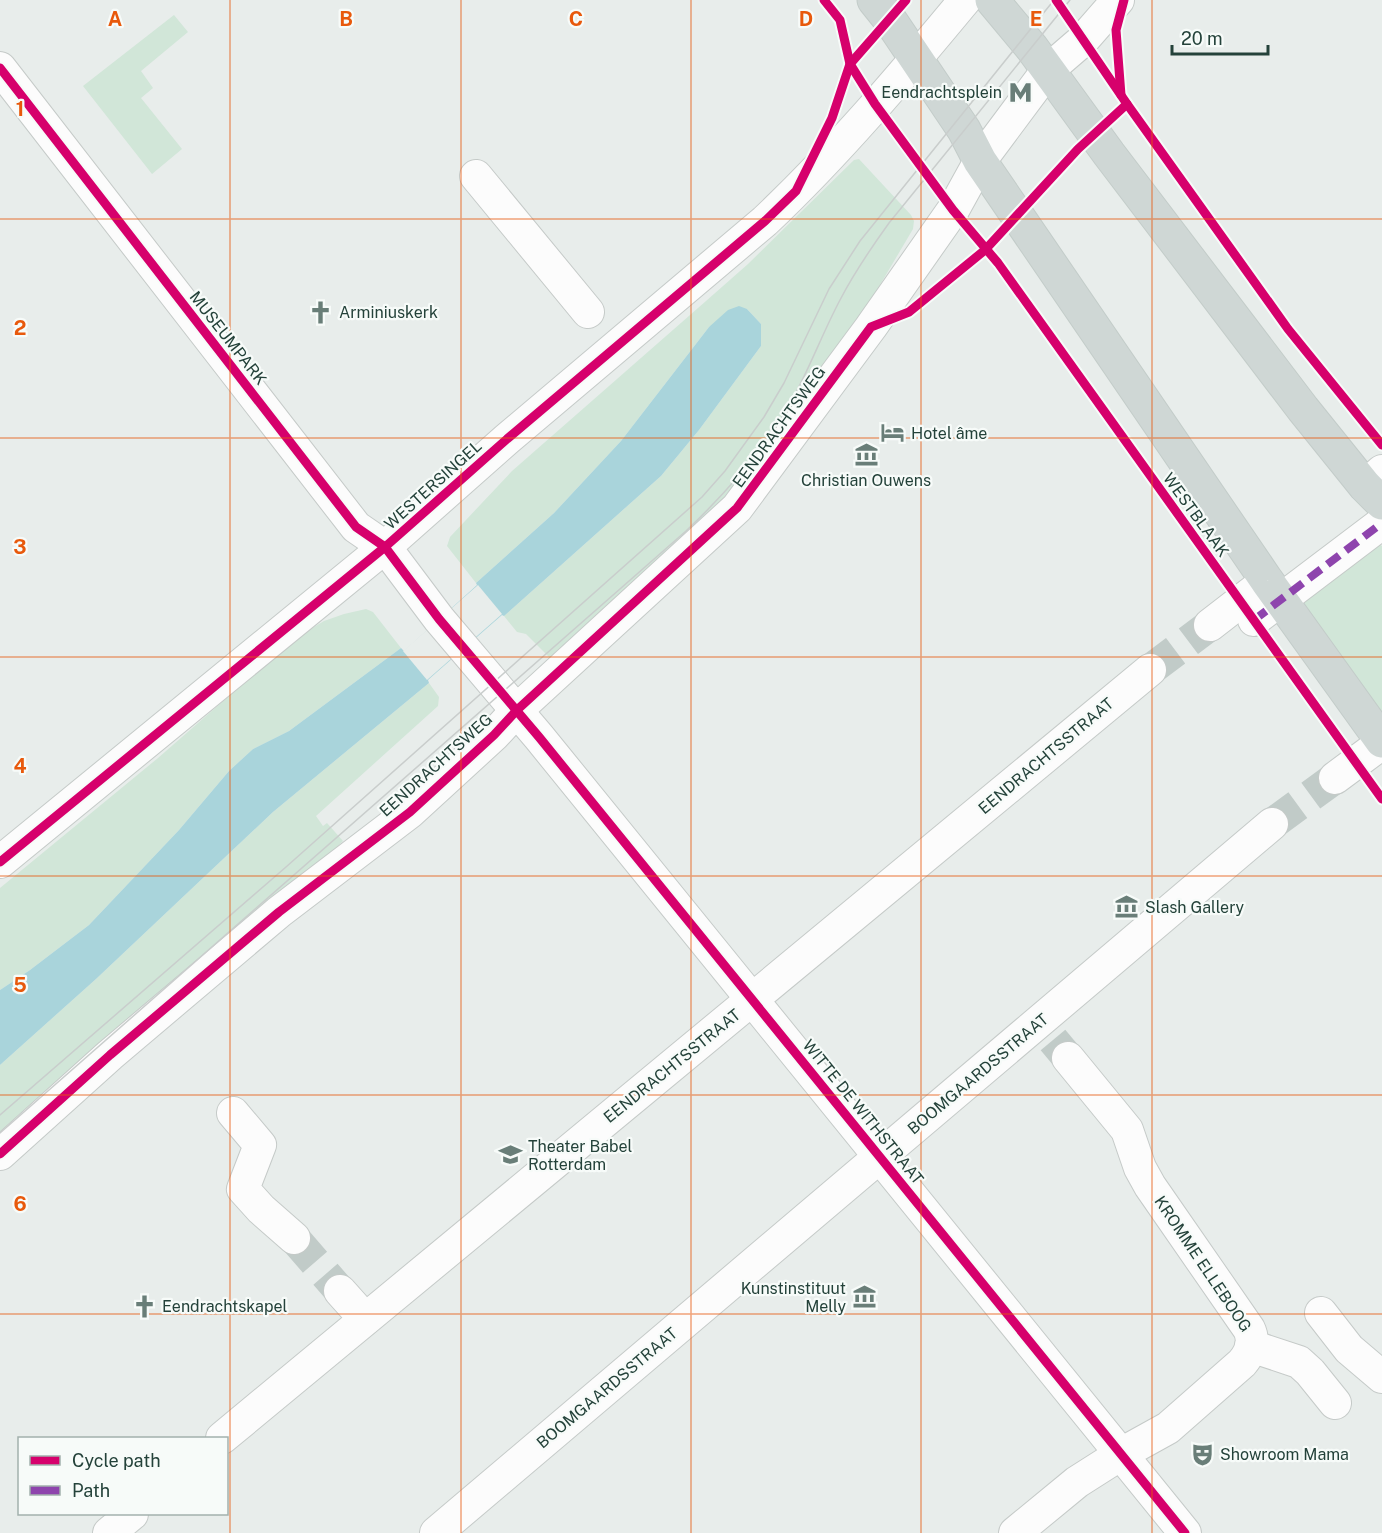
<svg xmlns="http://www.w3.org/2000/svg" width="1382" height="1533" font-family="'Public Sans',sans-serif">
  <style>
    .green { fill: #d1e6d8 }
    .water { fill: #a9d4db }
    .pier { fill: #e8edeb }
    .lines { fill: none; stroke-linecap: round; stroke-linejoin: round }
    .minor-tunnel { stroke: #c1cbc8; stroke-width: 32; stroke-dasharray: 32 16; stroke-linecap: butt }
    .minor-casing { stroke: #c5cac8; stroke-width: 34 }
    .major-casing { stroke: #c3ccc9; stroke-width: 35 }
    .minor { stroke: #fcfcfc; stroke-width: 32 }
    .major { stroke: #cfd7d5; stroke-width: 33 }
    .tram { stroke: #c9cdcc; stroke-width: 1.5 }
    .quiet { stroke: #8e44ad; stroke-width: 8; stroke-dasharray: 15 8; stroke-linecap: butt }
    .cycleway-casing { stroke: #f7fbf9; stroke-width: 13 }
    .cycleway { stroke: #d6006c; stroke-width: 9 }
    .grid { fill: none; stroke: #e8590c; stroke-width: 1.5; stroke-opacity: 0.55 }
    .labels { text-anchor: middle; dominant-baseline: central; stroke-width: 4.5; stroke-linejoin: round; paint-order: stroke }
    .poi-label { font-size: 16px; fill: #24423a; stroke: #f7fbf9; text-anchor: start }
    .street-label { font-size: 16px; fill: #24423a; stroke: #f7fbf9 }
    .grid-label { font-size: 20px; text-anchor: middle; font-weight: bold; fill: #e8590c; stroke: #f7fbf9; stroke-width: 4.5; stroke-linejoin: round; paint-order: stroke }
  </style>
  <rect width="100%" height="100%" fill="#e8edeb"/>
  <g class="green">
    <path d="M174 15 188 32 141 71 153 88 141 98 182 149 152 174 83 86Z"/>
    <path d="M859 159 911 215 914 221 913 229 851 334 735 492 559 655 550 658 526 634 517 632 504 616 661 476 699 430 761 346V324L747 309 709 327 621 441 554 513 476 583 447 546 450 537 512 471 706 301 748 264 854 160Z"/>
    <path d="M1377 543 1382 546V714L1303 604V595Z"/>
    <path d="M366 609 373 612 401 648 289 731 253 749 229 771 179 830 89 925 30 970 0 990V888L158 758 294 639 324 621 344 614Z"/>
    <path d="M429 683 439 697 438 706 316 816 323 826 327 823 343 841 333 851 336 855 0 1144V1065L96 979 273 812Z"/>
  </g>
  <path class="water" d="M739 306 747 309 761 324V346L699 430 661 476 504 616 502 615 437 672 428 680 429 683 273 812 96 979 0 1065V990L30 970 89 925 179 830 229 771 253 749 289 731 401 648 404 651 477 585 476 583 554 513 621 441 709 327 728 310Z"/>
  <path class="pier" d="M478 585 502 614 427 680 403 651Z"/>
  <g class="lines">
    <g class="minor-tunnel">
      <path d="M1150 670 1210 625"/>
      <path d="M1272 824 1335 778"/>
      <path d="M1053 1040 1068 1058"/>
      <path d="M294 1238 340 1291"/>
    </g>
    <defs>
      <g id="minor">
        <path d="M0 68 356 527 385 547 439 619 539 737 1185 1533"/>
        <path d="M476 176 588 312"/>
        <path d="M1365 486 1382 471"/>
        <path d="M1254 620 1382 523"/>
        <path d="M1210 625 1267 581"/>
        <path d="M1335 778 1382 743"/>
        <path d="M0 862 385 547 507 439 765 221C837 153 902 76 965 0"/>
        <path d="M233 1113 260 1145 243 1189 261 1209 294 1238"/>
        <path d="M0 1154 110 1055 279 912 410 812 494 735 517 710 737 508 871 327 953 210 980 161 1047 71 1083 40 1118 0"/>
        <path d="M340 1291 365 1319"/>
        <path d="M1321 1313 1349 1349 1382 1377"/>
        <path d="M1251 1346 1299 1362 1310 1372 1335 1403"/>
        <path d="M222 1438 1150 670"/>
        <path d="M109 1533 132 1514"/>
        <path d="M436 1533 1272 824"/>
        <path d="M1015 1533 1077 1482 1121 1454 1168 1428 1242 1363C1250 1354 1255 1341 1249 1329L1150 1186 1140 1168 1127 1130 1068 1058"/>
      </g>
      <g id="major">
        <path d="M874 0 890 20 964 130 980 161 1267 581 1382 741"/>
        <path d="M992 0 1032 48 1109 154 1303 409 1365 486 1382 503"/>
      </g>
    </defs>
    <use href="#minor" class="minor-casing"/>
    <use href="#major" class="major-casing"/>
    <use href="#minor" class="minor"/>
    <use href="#major" class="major"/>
    <g class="tram">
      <path d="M0 1115 286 867 702 497 725 471 764 417 784 383 829 289 860 241 1054 0"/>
      <path d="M0 1133 686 531C726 493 763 452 790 404 809 370 822 334 840 300 854 273 871 248 889 223L1070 0"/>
    </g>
    <path class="quiet" d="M1254 620 1382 523"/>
    <defs>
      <g id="cycleway">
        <path d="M824 0 840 20 850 64 875 104 953 210 998 263 1382 799"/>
        <path d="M1056 0 1127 104 1288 329 1382 445"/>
        <path d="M0 68 356 527 385 547 439 619 539 737 1185 1533"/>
        <path d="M1121 95 1116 30 1124 0"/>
        <path d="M0 862 385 547 507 439 765 221 796 191 832 118 850 64 906 0"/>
        <path d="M0 1154 110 1055 279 912 410 812 494 735 517 710 737 508 871 327 909 312 985 250 1078 149 1127 104"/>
      </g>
    </defs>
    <use href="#cycleway" class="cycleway-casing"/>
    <use href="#cycleway" class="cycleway"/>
  </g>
  <path class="grid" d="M230 0V1533M461 0V1533M691 0V1533M921 0V1533M1152 0V1533M0 219H1382M0 438H1382M0 657H1382M0 876H1382M0 1095H1382M0 1314H1382"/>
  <defs>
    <symbol id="metro-bare" viewBox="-9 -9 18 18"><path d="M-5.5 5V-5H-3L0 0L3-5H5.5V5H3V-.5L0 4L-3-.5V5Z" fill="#697e78" stroke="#f7fbf9" stroke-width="2.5" paint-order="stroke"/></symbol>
    <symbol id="church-bare" viewBox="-9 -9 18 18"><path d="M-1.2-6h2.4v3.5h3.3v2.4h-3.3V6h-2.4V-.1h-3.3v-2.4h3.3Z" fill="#697e78" stroke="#f7fbf9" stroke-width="2.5" paint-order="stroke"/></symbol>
    <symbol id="hotel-bare" viewBox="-9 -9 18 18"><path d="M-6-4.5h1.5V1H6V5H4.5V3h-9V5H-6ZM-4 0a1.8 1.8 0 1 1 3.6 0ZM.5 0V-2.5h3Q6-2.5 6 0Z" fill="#697e78" stroke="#f7fbf9" stroke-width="2.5" paint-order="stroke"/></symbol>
    <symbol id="museum-bare" viewBox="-9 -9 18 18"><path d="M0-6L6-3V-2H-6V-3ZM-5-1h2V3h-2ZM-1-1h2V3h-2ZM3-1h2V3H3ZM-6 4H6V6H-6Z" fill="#697e78" stroke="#f7fbf9" stroke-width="2.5" paint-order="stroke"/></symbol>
    <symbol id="university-bare" viewBox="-9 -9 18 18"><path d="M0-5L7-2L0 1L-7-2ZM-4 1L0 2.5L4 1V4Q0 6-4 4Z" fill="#697e78" stroke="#f7fbf9" stroke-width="2.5" paint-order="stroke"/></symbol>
    <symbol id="theatre-bare" viewBox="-9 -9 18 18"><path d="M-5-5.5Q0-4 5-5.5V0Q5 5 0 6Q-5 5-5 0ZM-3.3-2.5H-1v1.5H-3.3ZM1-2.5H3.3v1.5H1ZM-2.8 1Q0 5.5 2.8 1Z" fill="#697e78" stroke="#f7fbf9" stroke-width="2.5" paint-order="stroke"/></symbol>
  </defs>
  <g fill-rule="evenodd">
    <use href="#metro-bare" x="1004" y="76" width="33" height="33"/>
    <use href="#church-bare" x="304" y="296" width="33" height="33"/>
    <use href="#hotel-bare" x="876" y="416" width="33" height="33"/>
    <use href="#museum-bare" x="850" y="438" width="33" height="33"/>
    <use href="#museum-bare" x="1110" y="890" width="33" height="33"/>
    <use href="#university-bare" x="494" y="1138" width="33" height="33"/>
    <use href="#museum-bare" x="848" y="1280" width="33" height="33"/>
    <use href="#church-bare" x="128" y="1290" width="33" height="33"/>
    <use href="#theatre-bare" x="1186" y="1438" width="33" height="33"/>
  </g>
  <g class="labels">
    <g class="poi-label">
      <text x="1002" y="92" text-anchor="end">Eendrachtsplein</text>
      <text x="339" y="312">Arminiuskerk</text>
      <text x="911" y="433">Hotel âme</text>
      <text x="866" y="480" text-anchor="middle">Christian Ouwens</text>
      <text x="1145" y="907">Slash Gallery</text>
      <text x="528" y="1146">Theater Babel<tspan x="528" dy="18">Rotterdam</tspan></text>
      <text x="846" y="1288" text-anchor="end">Kunstinstituut<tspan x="846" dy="18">Melly</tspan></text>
      <text x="162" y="1306">Eendrachtskapel</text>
      <text x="1220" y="1454">Showroom Mama</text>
    </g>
    <g class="street-label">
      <text transform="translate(228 338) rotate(52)">MUSEUMPARK</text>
      <text transform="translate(779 427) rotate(-54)">EENDRACHTSWEG</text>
      <text transform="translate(433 485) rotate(-42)">WESTERSINGEL</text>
      <text transform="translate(1196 515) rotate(54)">WESTBLAAK</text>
      <text transform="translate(1046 756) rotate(-40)">EENDRACHTSSTRAAT</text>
      <text transform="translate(436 765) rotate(-42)">EENDRACHTSWEG</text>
      <text transform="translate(672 1066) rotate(-39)">EENDRACHTSSTRAAT</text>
      <text transform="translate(978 1074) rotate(-40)">BOOMGAARDSSTRAAT</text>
      <text transform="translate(863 1112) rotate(51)">WITTE DE WITHSTRAAT</text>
      <text transform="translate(1203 1264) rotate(56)">KROMME ELLEBOOG</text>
      <text transform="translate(607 1388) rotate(-40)">BOOMGAARDSSTRAAT</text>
    </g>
  </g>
  <g class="grid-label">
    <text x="115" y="26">A</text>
    <text x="346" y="26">B</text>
    <text x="576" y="26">C</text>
    <text x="806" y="26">D</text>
    <text x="1036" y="26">E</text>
    <text x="20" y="116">1</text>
    <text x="20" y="335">2</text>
    <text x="20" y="554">3</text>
    <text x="20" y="773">4</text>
    <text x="20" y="992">5</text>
    <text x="20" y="1211">6</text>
  </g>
  <rect x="18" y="1437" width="210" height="78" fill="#f7fbf9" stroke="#a3b1ad" stroke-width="1.5"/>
  <rect x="30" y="1456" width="30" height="9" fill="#d6006c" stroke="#a3b1ad" stroke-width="1.5"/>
  <text x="72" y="1467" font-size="18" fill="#24423a">Cycle path</text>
  <rect x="30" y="1486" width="30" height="9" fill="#8e44ad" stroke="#a3b1ad" stroke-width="1.5"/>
  <text x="72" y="1497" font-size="18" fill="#24423a">Path</text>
  <path d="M1172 45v9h96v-9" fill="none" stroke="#24423a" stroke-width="3"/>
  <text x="1181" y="45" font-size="18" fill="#24423a" stroke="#f7fbf9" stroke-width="4.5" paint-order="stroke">20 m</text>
</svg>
